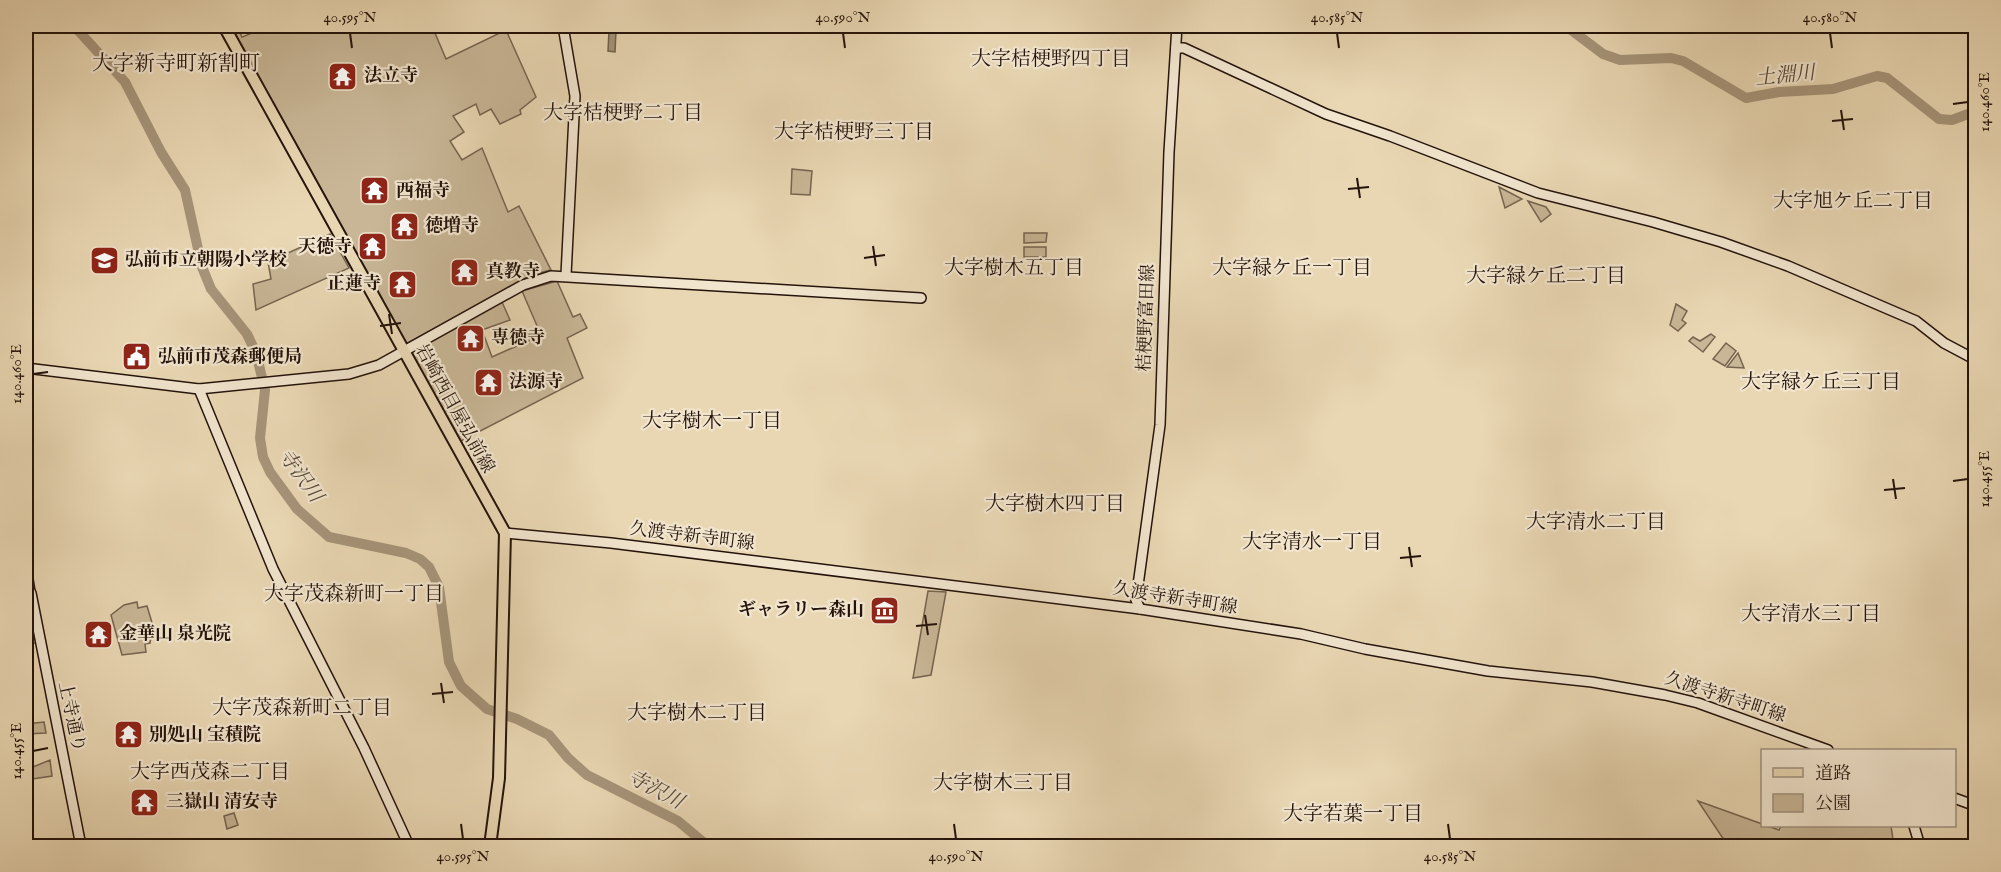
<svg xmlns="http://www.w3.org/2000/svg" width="2001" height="872" font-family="'IM FELL English','Noto Serif JP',serif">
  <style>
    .green { fill: #c8b696; stroke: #766450; stroke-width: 1.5 }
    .water { fill: #a6947a; stroke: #72604e; stroke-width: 1.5 }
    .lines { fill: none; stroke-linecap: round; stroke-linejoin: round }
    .river { stroke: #a6947a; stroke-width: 10 }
    .secondary-casing { stroke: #24130b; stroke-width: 12 }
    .primary-casing { stroke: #24130b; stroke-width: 14 }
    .secondary { stroke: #f1e5ce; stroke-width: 9 }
    .primary { stroke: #e9d7b3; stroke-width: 10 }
    .ticks { fill: none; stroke: #24130b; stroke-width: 2 }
    .labels { text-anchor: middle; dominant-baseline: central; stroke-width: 4.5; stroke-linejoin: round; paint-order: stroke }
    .poi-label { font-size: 18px; font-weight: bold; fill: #24130b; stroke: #f1e5ce; text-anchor: start }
    .street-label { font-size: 18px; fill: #24130b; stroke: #f1e5ce }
    .neighbourhood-label { font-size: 20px; fill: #24130b; stroke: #f1e5ce }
    .water-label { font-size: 20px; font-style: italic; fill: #584737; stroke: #f1e5ce }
    .quarter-label { font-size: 21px; fill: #24130b; stroke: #f1e5ce }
    .neatline { fill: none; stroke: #24130b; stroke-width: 2 }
    .ticks-label { font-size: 15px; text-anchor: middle; fill: #24130b }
  </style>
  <rect width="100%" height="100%" fill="#e9d7b3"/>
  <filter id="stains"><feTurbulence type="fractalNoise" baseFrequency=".00333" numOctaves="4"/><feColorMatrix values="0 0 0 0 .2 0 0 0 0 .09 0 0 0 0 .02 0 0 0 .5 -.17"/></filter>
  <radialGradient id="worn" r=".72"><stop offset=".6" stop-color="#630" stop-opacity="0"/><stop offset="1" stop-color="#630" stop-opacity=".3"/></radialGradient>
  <g class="green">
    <path d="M228 26H237L242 37 265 28 264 26H367L371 33 387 26H432L446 59 506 30 536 97 520 110 521 114 500 124 491 109 480 115 476 104 453 116 464 132 450 141 462 160 482 148 508 212 519 206 551 270 531 275 406 344 403 343Z"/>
    <path d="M792 169 812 171 810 195 791 194Z"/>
    <path d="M1499 187 1522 199 1505 208Z"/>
    <path d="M1528 201 1546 207 1551 214 1541 222Z"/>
    <path d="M1024 233H1047L1046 242 1024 243Z"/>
    <path d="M330 234 349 268 256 310 253 284 271 279 268 262Z"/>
    <rect x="1024" y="247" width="22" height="10"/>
    <path d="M557 281 573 317 580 314 587 328 567 338 583 378 459 442 409 351 502 302 510 320 482 330 492 357 541 335 522 291Z"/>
    <path d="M1676 304 1687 311 1682 320 1686 323 1678 331 1670 325Z"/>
    <path d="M1711 334 1715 337 1703 352 1689 341 1693 337 1700 341Z"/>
    <path d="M1726 343 1736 351 1725 366 1713 359Z"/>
    <path d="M1738 353 1744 368 1727 367Z"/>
    <path d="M928 591 946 592 931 675 913 678Z"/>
    <path d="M137 602 138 608 147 606 153 626 150 643 145 644 146 652 122 655 111 615 124 605Z"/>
    <path d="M26 606H29L37 643 26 644Z"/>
    <path d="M44 722 46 733 26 734V724Z"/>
    <path d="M50 760 52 776 26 780V768L33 767Z"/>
    <path d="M1698 801 1779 830 1781 826H1891L1894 846H1728Z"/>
    <path d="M234 813 238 825 227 829 224 816Z"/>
  </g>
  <path class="water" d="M609 30 616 31 615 52 608 51Z"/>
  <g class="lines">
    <g class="river">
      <path d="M74 26 125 82 161 152 185 190 202 267 211 289 247 334 256 353 265 390 260 438 263 457 270 472 297 509 329 537 406 553 420 559 429 567 439 587 449 662 461 686 487 709 517 719 549 735 568 758 587 775 678 821 708 846"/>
      <path d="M1566 26 1603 54 1620 60 1671 58 1683 61 1746 98 1779 92 1833 89 1877 76 1887 78 1939 119 1952 120 1976 111"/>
    </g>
    <defs>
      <g id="secondary">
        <path d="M563 26 575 96 566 275"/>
        <path d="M1176 48H1184L1326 114 1390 136 1538 193 1653 222 1721 242 1788 266 1916 321 1944 343 1976 360"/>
        <path d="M26 368 199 389 349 374 379 365 523 285 551 276 921 298"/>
        <path d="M199 389 273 569 364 748 409 846"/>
        <path d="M505 533 611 543 1140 609 1301 634 1365 649 1488 671 1592 682 1665 695 1698 703 1828 750"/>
        <path d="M26 567 30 592"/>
        <path d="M31 593 81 846"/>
        <path d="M1140 609 1136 600 1160 425 1169 152 1177 26"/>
        <path d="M1954 798 1976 806"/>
        <path d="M1914 826 1920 846"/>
      </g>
      <path id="primary" d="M224 26 505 533 499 778 490 846"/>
    </defs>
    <use href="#secondary" class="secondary-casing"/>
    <use href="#primary" class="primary-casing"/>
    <use href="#secondary" class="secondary"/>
    <use href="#primary" class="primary"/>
  </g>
  <path class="ticks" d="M350 33 352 48M843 33 845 48M1337 33 1339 48M1830 33 1832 48M1953 104 1968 102M1841 110 1844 130M1832 121 1853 119M1357 178 1360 198M1348 189 1369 187M873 246 876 266M864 258 885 255M389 314 392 334M380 326 401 323M33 374 48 372M1893 479 1896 499M1953 481 1968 479M1884 490 1905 488M1409 547 1412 567M1400 558 1421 556M925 615 928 635M916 626 937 624M441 683 444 703M432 694 453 692M33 751 48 748M461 824 463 839M954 824 956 839M1448 824 1450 839"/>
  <defs>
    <symbol id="temple-square" viewBox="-11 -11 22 22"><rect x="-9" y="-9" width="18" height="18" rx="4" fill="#8f2418" stroke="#f1e5ce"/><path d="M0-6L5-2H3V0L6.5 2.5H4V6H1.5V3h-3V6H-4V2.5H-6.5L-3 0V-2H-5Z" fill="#fff"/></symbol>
    <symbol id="school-square" viewBox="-11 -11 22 22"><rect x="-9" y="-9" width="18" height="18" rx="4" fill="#8f2418" stroke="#f1e5ce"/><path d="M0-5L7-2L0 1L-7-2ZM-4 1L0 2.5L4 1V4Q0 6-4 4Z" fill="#fff"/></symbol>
    <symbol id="civic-square" viewBox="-11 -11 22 22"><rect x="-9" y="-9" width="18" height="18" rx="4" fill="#8f2418" stroke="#f1e5ce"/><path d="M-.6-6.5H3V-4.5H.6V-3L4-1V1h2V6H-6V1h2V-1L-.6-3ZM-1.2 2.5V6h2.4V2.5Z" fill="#fff"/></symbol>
    <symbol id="museum-square" viewBox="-11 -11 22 22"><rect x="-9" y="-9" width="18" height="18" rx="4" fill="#8f2418" stroke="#f1e5ce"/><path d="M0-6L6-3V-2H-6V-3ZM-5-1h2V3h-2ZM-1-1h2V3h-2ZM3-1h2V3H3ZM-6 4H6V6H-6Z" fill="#fff"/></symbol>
  </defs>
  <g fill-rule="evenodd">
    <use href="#temple-square" x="326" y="60" width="33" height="33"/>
    <use href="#temple-square" x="358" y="174" width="33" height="33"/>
    <use href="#temple-square" x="388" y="210" width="33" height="33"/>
    <use href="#temple-square" x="356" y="230" width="33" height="33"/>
    <use href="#school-square" x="88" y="244" width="33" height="33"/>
    <use href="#temple-square" x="448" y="256" width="33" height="33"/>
    <use href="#temple-square" x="386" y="268" width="33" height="33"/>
    <use href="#temple-square" x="454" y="322" width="33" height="33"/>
    <use href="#civic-square" x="120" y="340" width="33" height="33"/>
    <use href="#temple-square" x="472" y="366" width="33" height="33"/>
    <use href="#museum-square" x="868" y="594" width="33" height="33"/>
    <use href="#temple-square" x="82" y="618" width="33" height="33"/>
    <use href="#temple-square" x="112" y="718" width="33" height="33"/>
    <use href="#temple-square" x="128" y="786" width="33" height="33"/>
  </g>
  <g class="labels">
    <g class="poi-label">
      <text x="364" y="76">法立寺</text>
      <text x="396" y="191">西福寺</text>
      <text x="425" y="226">徳増寺</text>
      <text x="352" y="247" text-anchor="end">天徳寺</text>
      <text x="125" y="260">弘前市立朝陽小学校</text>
      <text x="486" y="272">真教寺</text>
      <text x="381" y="284" text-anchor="end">正蓮寺</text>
      <text x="491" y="338">専徳寺</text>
      <text x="158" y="357">弘前市茂森郵便局</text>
      <text x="509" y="382">法源寺</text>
      <text x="864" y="610" text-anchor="end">ギャラリー森山</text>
      <text x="119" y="634">金華山 泉光院</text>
      <text x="149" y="735">別処山 宝積院</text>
      <text x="166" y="802">三嶽山 清安寺</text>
    </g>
    <g class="street-label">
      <text transform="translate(1147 318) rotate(-88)">桔梗野富田線</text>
      <text transform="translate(454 409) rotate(61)">岩崎西目屋弘前線</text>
      <text transform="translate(692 537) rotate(7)">久渡寺新寺町線</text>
      <text transform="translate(1175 599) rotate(9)">久渡寺新寺町線</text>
      <text transform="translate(1725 698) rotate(18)">久渡寺新寺町線</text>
      <text transform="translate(71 717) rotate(78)">上寺通り</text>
    </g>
    <g class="neighbourhood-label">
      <text x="1051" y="59">大字桔梗野四丁目</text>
      <text x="623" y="113">大字桔梗野二丁目</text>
      <text x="854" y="132">大字桔梗野三丁目</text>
      <text x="1853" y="201">大字旭ケ丘二丁目</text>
      <text x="1014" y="268">大字樹木五丁目</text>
      <text x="1292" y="268">大字緑ケ丘一丁目</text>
      <text x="1546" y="276">大字緑ケ丘二丁目</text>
      <text x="1821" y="382">大字緑ケ丘三丁目</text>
      <text x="712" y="421">大字樹木一丁目</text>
      <text x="1055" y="504">大字樹木四丁目</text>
      <text x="1596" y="522">大字清水二丁目</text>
      <text x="1312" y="542">大字清水一丁目</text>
      <text x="354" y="594">大字茂森新町一丁目</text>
      <text x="1811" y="614">大字清水三丁目</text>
      <text x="302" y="708">大字茂森新町二丁目</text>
      <text x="697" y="713">大字樹木二丁目</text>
      <text x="210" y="772">大字西茂森二丁目</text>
      <text x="1003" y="783">大字樹木三丁目</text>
      <text x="1353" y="814">大字若葉一丁目</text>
    </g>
    <g class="water-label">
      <text transform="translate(1785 76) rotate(-6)">土淵川</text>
      <text transform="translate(300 476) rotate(54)">寺沢川</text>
      <text transform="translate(655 790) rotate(28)">寺沢川</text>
    </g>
    <g class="quarter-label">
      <text x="176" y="64">大字新寺町新割町</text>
    </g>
  </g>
  <rect width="2001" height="872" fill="none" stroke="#e9d7b3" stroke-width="66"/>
  <rect x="1761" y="749" width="195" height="78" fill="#f1e5ce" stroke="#9f9180" stroke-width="1.5"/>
  <rect x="1773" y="768" width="30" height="9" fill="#e9d7b3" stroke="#9f9180" stroke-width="1.5"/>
  <text x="1815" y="779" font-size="18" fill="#24130b">道路</text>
  <rect x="1773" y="794" width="30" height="18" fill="#c8b696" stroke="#9f9180" stroke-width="1.5"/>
  <text x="1815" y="809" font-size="18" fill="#24130b">公園</text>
  <rect x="33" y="33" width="1935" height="806" class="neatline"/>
  <g class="ticks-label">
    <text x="350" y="22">40.595°N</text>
    <text x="843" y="22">40.590°N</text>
    <text x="1337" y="22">40.585°N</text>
    <text x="1830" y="22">40.580°N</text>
    <text transform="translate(1984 102) rotate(-90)" y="5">140.460°E</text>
    <text transform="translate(16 374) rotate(-90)" y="5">140.460°E</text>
    <text transform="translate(1984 479) rotate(-90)" y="5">140.455°E</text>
    <text transform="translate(16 751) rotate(-90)" y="5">140.455°E</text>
    <text x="463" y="861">40.595°N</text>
    <text x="956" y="861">40.590°N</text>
    <text x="1450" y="861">40.585°N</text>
  </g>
  <rect width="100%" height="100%" filter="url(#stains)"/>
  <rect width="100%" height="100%" fill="url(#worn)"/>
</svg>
